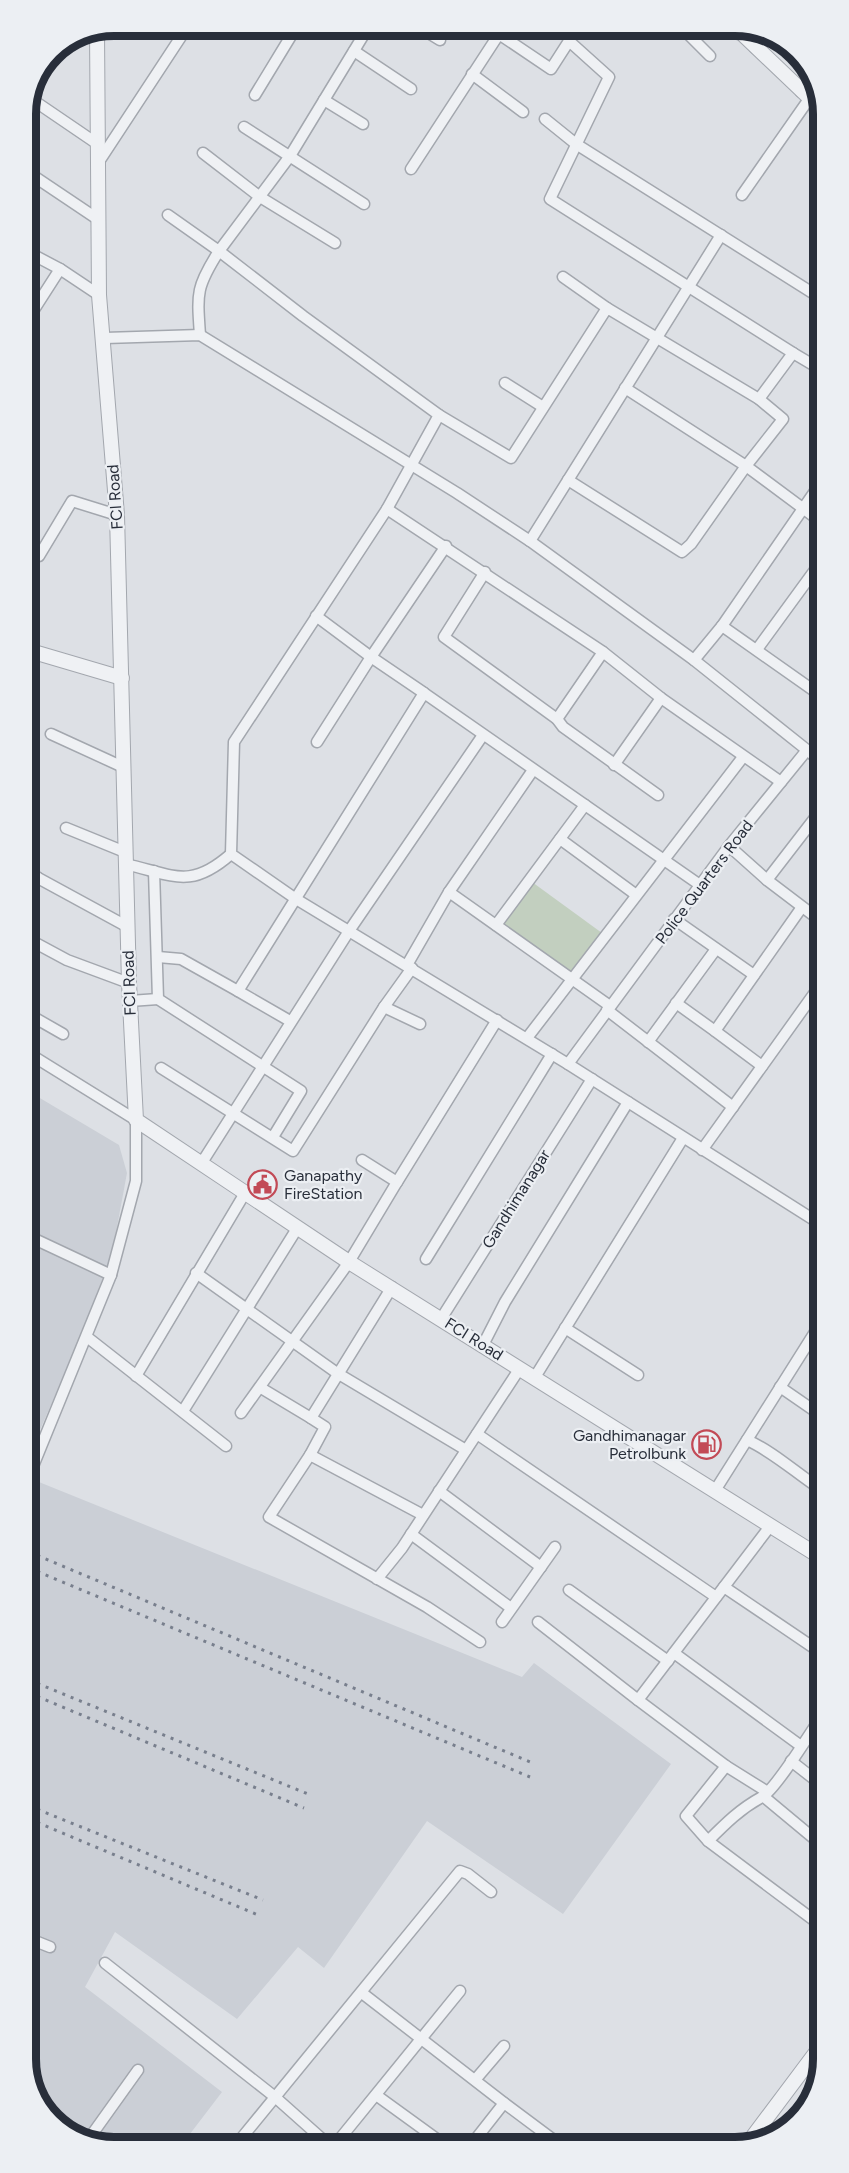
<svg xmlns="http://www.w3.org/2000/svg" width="849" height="2173" font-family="Figtree,sans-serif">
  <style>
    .built { fill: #cbcfd6 }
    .green { fill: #c2cfbf }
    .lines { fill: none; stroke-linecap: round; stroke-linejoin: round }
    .minor-casing { stroke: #a3a7ae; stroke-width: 13 }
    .tertiary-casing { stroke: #a3a7ae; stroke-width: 16 }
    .minor { stroke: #eff1f4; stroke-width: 10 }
    .tertiary { stroke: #eff1f4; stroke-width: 14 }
    .rail { stroke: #787f8d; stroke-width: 3; stroke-dasharray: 3 6; stroke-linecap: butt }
    .labels { text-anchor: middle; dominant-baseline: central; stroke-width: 4.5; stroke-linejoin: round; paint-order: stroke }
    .street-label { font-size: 16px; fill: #282e3a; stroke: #eceff3 }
    .poi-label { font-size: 16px; fill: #282e3a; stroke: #eceff3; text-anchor: start }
    .rim { fill: none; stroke: #282e3a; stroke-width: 8 }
  </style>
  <rect width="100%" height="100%" fill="#dde0e5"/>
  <g class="built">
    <path d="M28 1091 119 1145 127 1173 112 1254 78 1343 29 1455Z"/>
    <path d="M29 1478 522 1677 534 1663 671 1764 563 1914 427 1821 324 1968 298 1947 237 2019 115 1932 85 1987 222 2092 180 2147H108L60 2129 30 2087Z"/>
  </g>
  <path class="green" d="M532 882 602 933 571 975 499 924Z"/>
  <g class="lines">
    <defs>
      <g id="minor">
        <path d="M417 26 440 40"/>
        <path d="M578 26 569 41 609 77 550 199 793 353 759 399 783 419 746 466 820 521"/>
        <path d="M680 26 710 56"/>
        <path d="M755 48 763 34"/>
        <path d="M354 51 411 89"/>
        <path d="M472 74 523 112"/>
        <path d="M801 92 811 75"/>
        <path d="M255 95 297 26"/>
        <path d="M30 98 99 145"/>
        <path d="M324 100 363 124"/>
        <path d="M545 119 576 144 819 297"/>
        <path d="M244 127 364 204"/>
        <path d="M203 153 260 197 335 243"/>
        <path d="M100 160 188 26"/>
        <path d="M411 169 499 34 551 69 569 41"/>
        <path d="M26 171 99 220"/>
        <path d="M742 195 809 99"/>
        <path d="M168 215 219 251 290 156 369 26"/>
        <path d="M26 251 60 269"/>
        <path d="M563 277 607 308"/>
        <path d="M26 322 60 269 99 295"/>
        <path d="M200 335C197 293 196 287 219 251L303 316 439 415 387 509"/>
        <path d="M105 338 200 335 457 493 530 541 694 660"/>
        <path d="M793 353 820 369"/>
        <path d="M505 383 543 407"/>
        <path d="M439 415 511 458 607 308 759 399"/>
        <path d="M26 467 28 465"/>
        <path d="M568 480 682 552 691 544 746 466 625 388"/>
        <path d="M820 484 722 626 694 660 807 750 729 846 568 1064 822 1225"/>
        <path d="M530 541 721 235"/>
        <path d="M27 553 39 556 72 501 117 515"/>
        <path d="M485 572 444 637 557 719 563 727 658 795"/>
        <path d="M316 616 371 657 317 742"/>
        <path d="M722 626 820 695"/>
        <path d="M758 648 820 563"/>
        <path d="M424 693 371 657 446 546"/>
        <path d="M557 719 603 652"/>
        <path d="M51 734 123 767"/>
        <path d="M807 750 820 761"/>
        <path d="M614 765 661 698"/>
        <path d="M821 810 767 880 821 921"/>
        <path d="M66 828 125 852"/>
        <path d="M560 839 635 894"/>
        <path d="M729 846 767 880"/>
        <path d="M125 864C174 875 190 890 231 854"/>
        <path d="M154 871 158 999 301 1091 273 1137"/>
        <path d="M27 872 128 927"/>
        <path d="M449 892 610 1006"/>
        <path d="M27 897 37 877"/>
        <path d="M674 919 754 975"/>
        <path d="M496 925 585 805"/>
        <path d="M28 939 67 960 129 983"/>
        <path d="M158 957 181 959 238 991"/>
        <path d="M407 965 449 892 533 770"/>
        <path d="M130 1001 158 999"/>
        <path d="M676 1003 715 1031"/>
        <path d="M384 1007 412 968"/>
        <path d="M607 1010 733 1107"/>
        <path d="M28 1014 63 1034"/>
        <path d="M290 1021 238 991 424 693 700 885"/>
        <path d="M527 1038 743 757"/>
        <path d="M648 1042 716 949"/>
        <path d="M28 1053 136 1120V1181L111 1275 29 1476"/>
        <path d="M568 1064 296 899 231 854 234 742 387 509 603 652 661 698 781 782"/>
        <path d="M762 1066 715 1031 802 907"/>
        <path d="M161 1068 293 1151 384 1007 420 1024"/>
        <path d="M702 1150 821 984"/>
        <path d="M201 1164 349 931 483 735"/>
        <path d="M397 1182 497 1020"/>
        <path d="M28 1236 111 1275"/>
        <path d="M426 1259 552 1054"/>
        <path d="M196 1273 337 1373 466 1450"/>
        <path d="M441 1319 592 1079"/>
        <path d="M565 1328 638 1375"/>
        <path d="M87 1337 226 1446"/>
        <path d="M483 1345 505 1302 628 1102"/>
        <path d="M136 1376 245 1193"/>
        <path d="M535 1377 683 1138"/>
        <path d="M780 1387 822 1416"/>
        <path d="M261 1388 311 1418 392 1287"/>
        <path d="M183 1411 298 1227"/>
        <path d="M241 1413 349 1262 397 1182 362 1160"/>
        <path d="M477 1434 716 1597"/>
        <path d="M747 1440C774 1452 797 1474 822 1490"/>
        <path d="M310 1455 325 1427 311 1418"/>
        <path d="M716 1489 822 1321"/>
        <path d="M439 1491 541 1567"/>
        <path d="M423 1515 310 1455 269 1517 427 1607 480 1642"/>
        <path d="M411 1534 511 1608"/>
        <path d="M377 1579 402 1548 520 1368"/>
        <path d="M724 1587 823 1654"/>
        <path d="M569 1590 668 1661"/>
        <path d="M502 1622 555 1547"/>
        <path d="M538 1622 638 1700"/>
        <path d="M674 1653 801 1746"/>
        <path d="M823 1714C812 1730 776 1789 762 1797 740 1809 726 1823 708 1841L823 1927"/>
        <path d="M791 1761 823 1786"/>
        <path d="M766 1791 726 1766 638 1700 771 1525"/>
        <path d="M763 1796 823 1846"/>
        <path d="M708 1841 686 1816 726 1766"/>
        <path d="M30 1939 50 1947"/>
        <path d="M105 1963 275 2097 330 2146"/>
        <path d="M362 1993 504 2103"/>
        <path d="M475 2080 504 2046"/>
        <path d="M376 2095 445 2145"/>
        <path d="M88 2140 138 2070"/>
        <path d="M471 2145 504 2103 559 2144"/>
        <path d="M235 2146 460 1871 468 1874 491 1892"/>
        <path d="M334 2146 460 1991"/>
      </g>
      <g id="tertiary">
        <path d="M734 26 819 107"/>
        <path d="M97 32 99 295 117 515 129 983 136 1120 349 1262 822 1558"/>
        <path d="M27 650 122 678"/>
        <path d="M748 2143 823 2043"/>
      </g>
    </defs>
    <use href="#minor" class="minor-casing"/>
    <use href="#tertiary" class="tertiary-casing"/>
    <use href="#minor" class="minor"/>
    <use href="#tertiary" class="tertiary"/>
    <g class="rail">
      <path d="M29 1552 535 1764"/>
      <path d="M29 1568 530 1777"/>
      <path d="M29 1680 308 1794"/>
      <path d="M29 1693 304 1808"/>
      <path d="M29 1806 263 1900"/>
      <path d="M29 1819 258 1915"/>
    </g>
  </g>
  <defs>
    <symbol id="civic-ring" viewBox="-11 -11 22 22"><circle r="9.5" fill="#eceff3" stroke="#c24a56" stroke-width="1.5"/><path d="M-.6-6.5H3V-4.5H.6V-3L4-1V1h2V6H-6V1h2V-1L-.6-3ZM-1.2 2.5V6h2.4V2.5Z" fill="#c24a56"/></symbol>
    <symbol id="fuel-ring" viewBox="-11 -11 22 22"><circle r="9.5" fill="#eceff3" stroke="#c24a56" stroke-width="1.5"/><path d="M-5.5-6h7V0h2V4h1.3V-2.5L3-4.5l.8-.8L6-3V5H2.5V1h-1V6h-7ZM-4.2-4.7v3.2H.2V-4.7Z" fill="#c24a56"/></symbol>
  </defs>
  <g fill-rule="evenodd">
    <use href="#civic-ring" x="246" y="1168" width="33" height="33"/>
    <use href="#fuel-ring" x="690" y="1428" width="33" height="33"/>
  </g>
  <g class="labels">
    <g class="street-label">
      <text transform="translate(115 497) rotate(-94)">FCI Road</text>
      <text transform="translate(704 882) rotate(-53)">Police Quarters Road</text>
      <text transform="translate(129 983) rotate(-92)">FCI Road</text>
      <text transform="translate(516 1199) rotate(-58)">Gandhimanagar</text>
      <text transform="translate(474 1339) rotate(32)">FCI Road</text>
    </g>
    <g class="poi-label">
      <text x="284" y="1175">Ganapathy<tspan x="284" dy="18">FireStation</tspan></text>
      <text x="686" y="1435" text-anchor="end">Gandhimanagar<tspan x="686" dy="18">Petrolbunk</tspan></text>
    </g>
  </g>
  <path d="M0 0H849V2173H0ZM114 36H735A78 78 0 0 1 813 114V2059A78 78 0 0 1 735 2137H114A78 78 0 0 1 36 2059V114A78 78 0 0 1 114 36Z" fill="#eceff3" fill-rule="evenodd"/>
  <path class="rim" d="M114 36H735A78 78 0 0 1 813 114V2059A78 78 0 0 1 735 2137H114A78 78 0 0 1 36 2059V114A78 78 0 0 1 114 36Z"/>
</svg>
